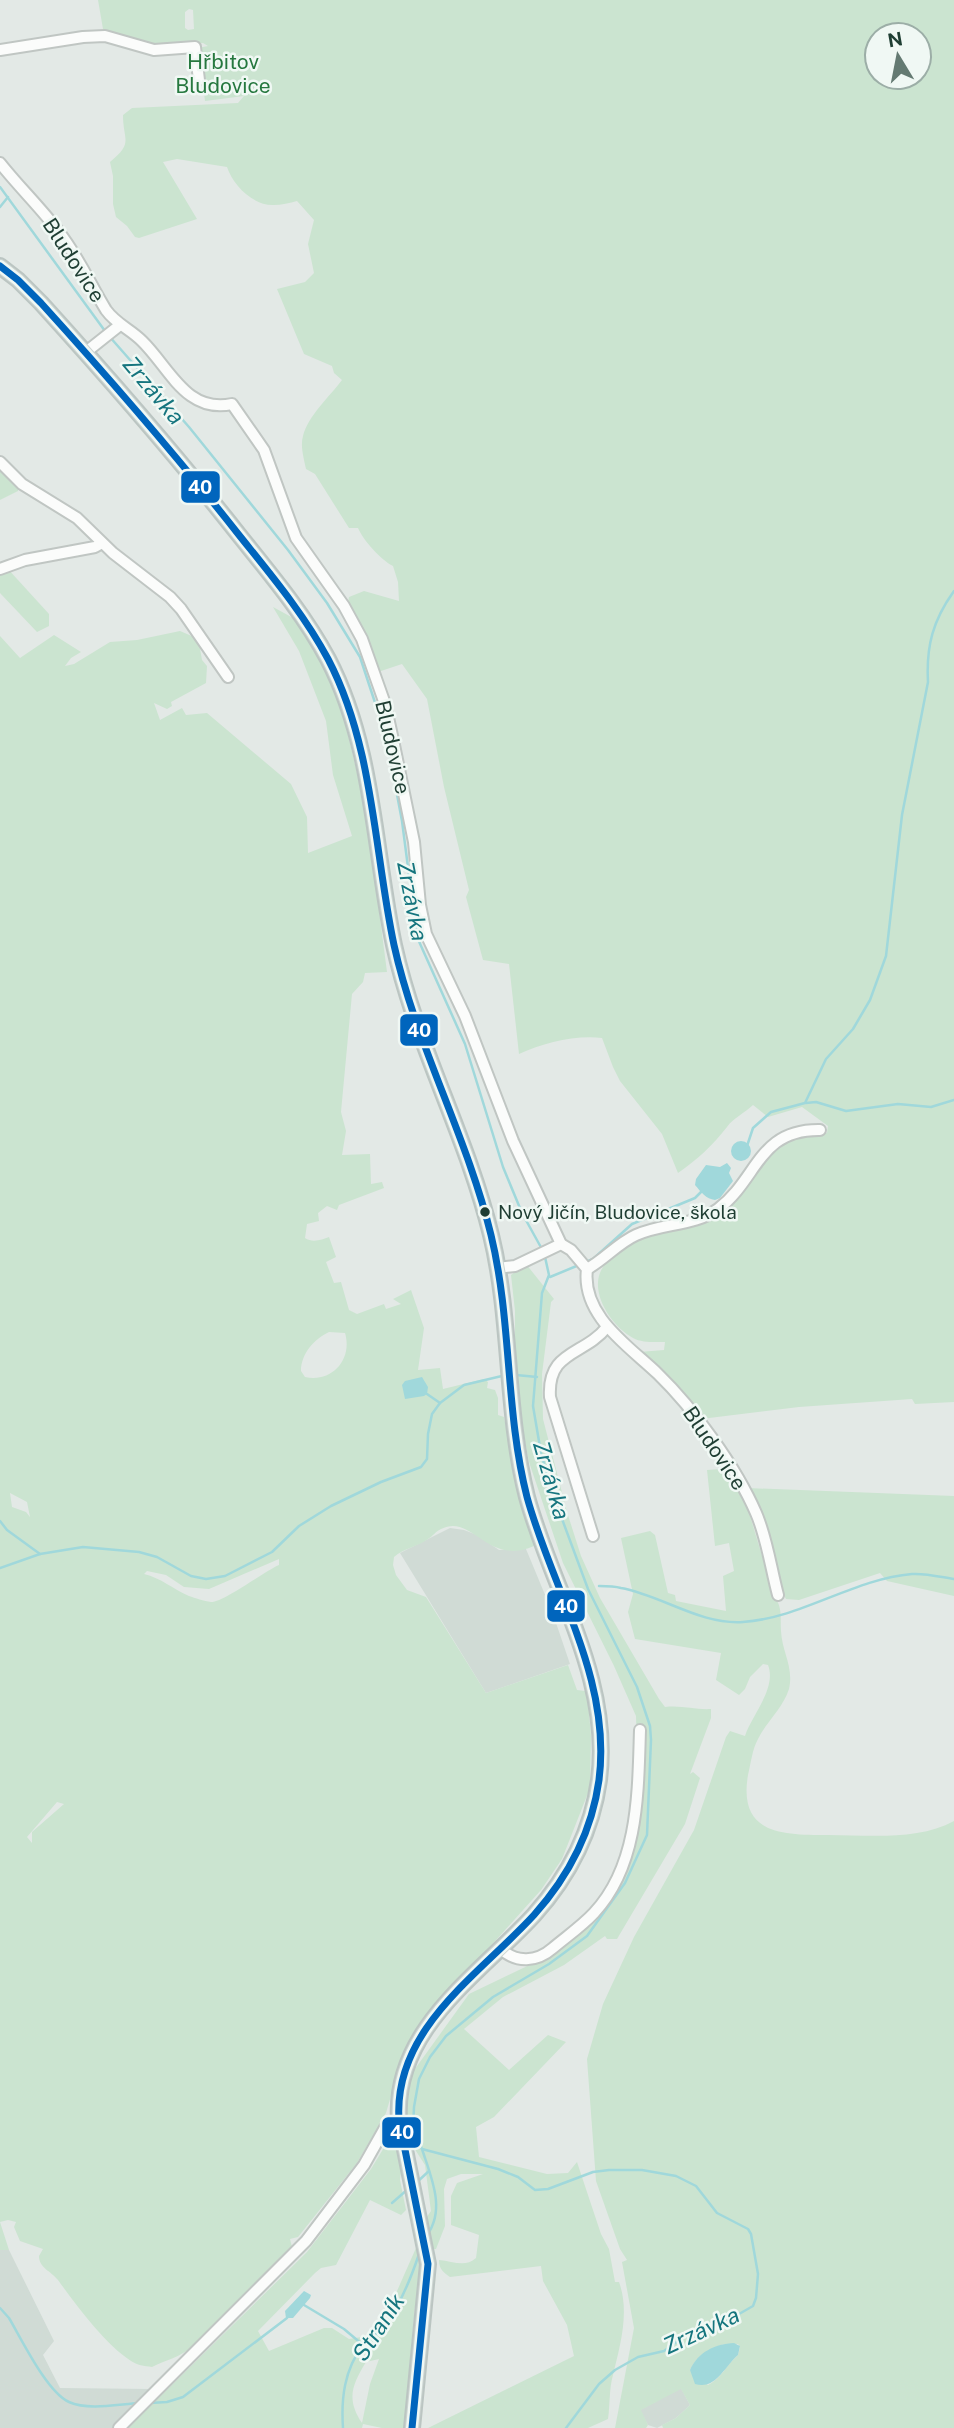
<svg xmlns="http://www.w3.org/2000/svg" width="954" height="2428" font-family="'Public Sans',sans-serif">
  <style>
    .built { fill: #d0dbd5 }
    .green { fill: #cbe4d0; fill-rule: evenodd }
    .water { fill: #a0d8db }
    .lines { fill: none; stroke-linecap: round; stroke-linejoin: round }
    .stream { stroke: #a0d8db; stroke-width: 2.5 }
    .minor-casing { stroke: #c0c6c3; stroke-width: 14 }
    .major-casing { stroke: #bbc5c2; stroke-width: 18 }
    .minor { stroke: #fbfcfb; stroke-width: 10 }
    .major { stroke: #cdd5d2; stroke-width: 14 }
    .bus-1-casing { stroke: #f0f8f4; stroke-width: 12 }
    .bus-1 { stroke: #0065bd; stroke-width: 7 }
    .bus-dot { fill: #1f3e33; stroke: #f0f8f4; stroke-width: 2.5 }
    .labels { text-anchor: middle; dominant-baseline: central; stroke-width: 5; stroke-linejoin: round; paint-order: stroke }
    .bus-label { font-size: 19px; fill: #1f3e33; stroke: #f0f8f4; text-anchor: start }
    .park-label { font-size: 21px; fill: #26783f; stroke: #f0f8f4 }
    .street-label { font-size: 21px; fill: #1f3e33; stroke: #f0f8f4 }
    .water-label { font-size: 23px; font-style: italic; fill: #15757e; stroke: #f0f8f4 }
    .line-badge { stroke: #f0f8f4; stroke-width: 2.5 }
    .badge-label { font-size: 19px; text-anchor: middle; font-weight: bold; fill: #fff }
  </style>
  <rect width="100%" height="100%" fill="#e3e9e6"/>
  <g class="built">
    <path d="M450 1528 464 1530 477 1535 499 1550 526 1549 553 1614 570 1664 486 1693 400 1553Z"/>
    <path d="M0 2250H9L54 2341 43 2355 60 2388 152 2389 115 2428H0Z"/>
    <path d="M681 2388 690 2405 676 2418 657 2428 648 2425 640 2410Z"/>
  </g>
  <g class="green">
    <path d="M98 0H954V1402L915 1404 912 1399 799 1407 701 1419 639 1352 664 1350 665 1342C655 1342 642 1343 633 1338 612 1327 587 1291 603 1267 623 1239 655 1233 686 1225 693 1224 702 1223 707 1219 713 1215 719 1206 725 1200 756 1166 776 1132 827 1133L828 1126 802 1107 768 1117 753 1105C745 1113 733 1118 727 1127 713 1145 697 1160 678 1173L662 1134 620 1081 613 1067 602 1038C574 1035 544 1043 519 1054L509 964 483 960 466 897 469 890 444 787 427 699 402 664 378 672 348 602 349 597 364 591 399 601 398 582 393 566C381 560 363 540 358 528H349L315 474 306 469C304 459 300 446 303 436 308 416 330 396 342 380L334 373 332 366 304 354 277 289 305 282 314 273 308 244 314 220 297 201C290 203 281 205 274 205 253 206 233 185 227 167L177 159 163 162 197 219 139 238 135 237 127 226 116 217 113 204V176L110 162C134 142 123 141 123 115L132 108 238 103 244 96 205 101 198 48 208 46 203 43 161 46 144 43 107 32 103 29ZM189 9 193 10 194 29 188 30 185 28V12ZM877 35H919V77H877Z"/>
    <path d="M0 471 18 486V491L0 500Z"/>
    <path d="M7 568 49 614V626L37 632 0 593V571Z"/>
    <path d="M273 607 295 619 320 655 340 701 366 811 387 972 365 973 363 982 352 994 341 1112 346 1131 342 1155 370 1154 371 1184 382 1182 384 1188 339 1205 337 1210 327 1206 318 1213 319 1221 307 1224 305 1238C312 1243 322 1240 329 1237L336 1257 326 1262 334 1283 341 1282 349 1310 357 1314 384 1304 386 1309 401 1304 393 1299 411 1290 424 1328 418 1370 440 1368 443 1389 484 1379 488 1382 487 1388 495 1390 498 1398V1415L504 1417 514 1472 534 1542V1546C487 1567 473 1513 441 1529 436 1531 433 1536 428 1539 417 1547 404 1548 394 1557L393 1565 396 1575 407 1590 426 1597 486 1693 568 1665 577 1690 585 1691 588 1702 591 1736 590 1788 562 1859 541 1890 479 1959 457 1979 424 2018 402 2058 386 2113 357 2163 298 2237 290 2239 292 2247 192 2347C180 2357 166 2360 152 2367 144 2366 137 2365 131 2361 105 2344 76 2305 58 2280 51 2271 39 2268 39 2256L43 2249 20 2241 14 2227 16 2222 8 2220 0 2222 9 2250H0V636L20 658 54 635 81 652 71 658 65 666 74 664 110 642 137 640 180 631 194 637 199 643 202 660 207 666 206 683 171 702 172 706 167 709 154 703 160 720 182 708 186 715 207 713 291 784 307 817 308 853 352 836 333 775 326 721 299 651ZM329 1332 345 1333C353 1360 331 1383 305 1377L301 1371C301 1354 314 1339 329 1332ZM10 1493 27 1502 30 1517 26 1512 12 1507ZM279 1559V1565C263 1572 224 1602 211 1602 204 1601 195 1598 189 1596 173 1589 161 1578 144 1574L147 1571 166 1575 184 1587 209 1589ZM57 1802 64 1804 32 1832V1843L27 1837Z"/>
    <path d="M526 1264 554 1299 551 1302 542 1374 543 1419 567 1512 581 1556 600 1598 659 1699 665 1707C682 1705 695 1710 711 1709V1718L690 1774 693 1772 700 1778 685 1824 617 1939H607L605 1936 564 1965 503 1997 464 2029 509 2070 548 2035 566 2042 494 2117 476 2127 479 2157 547 2174 568 2173 577 2162 601 2234 609 2249 615 2282H619C630 2312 620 2346 613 2375 609 2389 610 2405 608 2419L588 2428H428L574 2356 567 2325 543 2281 541 2266 450 2277C443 2272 439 2269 439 2260 453 2261 465 2268 476 2258L479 2235 451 2225V2196L457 2183 483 2174H461L447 2179 444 2189 445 2226 436 2249H432L424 2221 431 2211 425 2165 407 2137 406 2109 412 2073 469 1994 542 1959 587 1928 621 1884 632 1851 637 1751 636 1716 614 1666 563 1563 529 1462 520 1416 515 1374V1311L511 1275Z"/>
    <path d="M721 1469 727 1470 748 1509 774 1596C783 1608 780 1617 781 1631 782 1652 794 1667 789 1689 783 1708 767 1721 758 1739 752 1750 751 1763 748 1775 738 1834 781 1835 828 1835 868 1835 918 1841 954 1821V2428H663L662 2425 676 2418 690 2405 681 2389 641 2410 648 2425 646 2428H615L634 2328 622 2262 627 2260 620 2249 596 2181 587 2059 603 2004 634 1937 694 1830 726 1737 730 1731 745 1736C752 1715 777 1688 768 1665L763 1664 750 1677 745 1689 739 1695 716 1680 721 1653 635 1639 628 1612 633 1594 621 1538 650 1531 655 1535 668 1593 675 1595 676 1601 726 1611 723 1576 734 1571 729 1543 715 1546 707 1470ZM724 2344H738L740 2347 738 2355C727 2364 721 2379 708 2385L690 2370C697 2355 709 2349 724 2344Z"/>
    <path d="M747 1488 954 1496V1596L887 1581 880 1573 799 1600 786 1599 777 1583Z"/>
    <path d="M396 2139 402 2163 400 2180 406 2210 401 2215 370 2200 336 2265 321 2268 315 2273 258 2331 269 2351 324 2328H332L349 2339 368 2336 397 2291 416 2248C424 2267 421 2287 415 2306L404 2428H382L363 2424 362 2428H128L307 2252 371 2169 388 2141ZM379 2359 370 2384 362 2423C346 2399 352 2385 366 2362Z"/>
  </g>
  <g class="water">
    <circle cx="741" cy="1151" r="10"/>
    <path d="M727 1163 731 1168 729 1173 733 1181 720 1198 715 1200C706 1199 701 1192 695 1185L696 1179 706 1165 720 1167Z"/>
    <path d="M422 1377 428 1387 427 1394 424 1396 405 1399 402 1385 405 1381Z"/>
    <path d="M304 2291 311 2295 310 2298 293 2318H286L285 2311Z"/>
    <path d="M734 2343 740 2346 738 2355C724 2367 716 2390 695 2384L690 2370C698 2352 715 2344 734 2343Z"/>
  </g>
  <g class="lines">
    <g class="stream">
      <path d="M0 187 105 331"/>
      <path d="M0 207 8 197"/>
      <path d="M109 336 189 427 288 550 327 603 360 657 386 736 402 821 417 937 465 1044 503 1167 522 1213 543 1251"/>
      <path d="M806 1103 816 1102 846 1111 898 1104 931 1107 954 1100"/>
      <path d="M747 1146 753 1128 771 1112 805 1103 826 1059 853 1029 870 1000 886 956 902 815 928 682C926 646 933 620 954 591"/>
      <path d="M545 1257 549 1275 542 1293 533 1406 541 1453 552 1492 588 1589 637 1687 650 1726 651 1740 647 1835 625 1883 587 1936 549 1964 493 1997 446 2036 430 2057 419 2079 414 2107 413 2130 422 2149 498 2169 518 2177 535 2190 548 2189 593 2172 609 2170H642L676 2176 696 2186 717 2213 748 2229 751 2234 758 2274 756 2298 753 2306 725 2322 685 2336 664 2351 638 2357 615 2370 599 2384 566 2428"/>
      <path d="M586 1262 593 1259 632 1224 695 1198 703 1190"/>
      <path d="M550 1277 579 1265"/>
      <path d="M516 1375 537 1377"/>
      <path d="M427 1394 440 1403"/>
      <path d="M0 1521 7 1530 40 1554"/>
      <path d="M0 1568 40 1554 83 1547 139 1552 157 1557 191 1576 206 1579 225 1576 272 1552 299 1526 331 1506 381 1482 421 1467 427 1459 428 1434 432 1414 440 1403 464 1385 506 1375"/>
      <path d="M599 1586C606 1586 614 1586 621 1588 661 1595 700 1625 743 1622 802 1618 853 1579 912 1574 925 1573 941 1577 954 1579"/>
      <path d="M422 2149C431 2177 446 2209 427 2235"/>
      <path d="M416 2183 429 2171"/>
      <path d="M392 2203 408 2189"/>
      <path d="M304 2305 344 2329 363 2345"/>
      <path d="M0 2308 9 2318C22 2340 47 2392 69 2402 89 2411 119 2404 140 2403"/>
      <path d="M150 2403 167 2402 183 2397 287 2318"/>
      <path d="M343 2428C341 2399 344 2370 363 2345 369 2338 378 2334 383 2327 400 2307 411 2278 419 2254"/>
    </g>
    <defs>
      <g id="minor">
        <path d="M0 50 83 37 105 36 154 50 195 47 199 80"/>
        <path d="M0 163C19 187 41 208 59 232 78 256 90 284 106 310 116 324 130 329 142 341 169 367 186 414 232 404L264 450 296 538 344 606 362 639 385 704 393 740 414 842 420 905 426 934 465 1016 513 1141 561 1244 571 1250 587 1269C581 1316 629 1346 658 1374 694 1409 736 1467 756 1513 767 1538 771 1569 778 1595"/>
        <path d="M86 352 120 325"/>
        <path d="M0 462 22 484 77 518 113 553 170 597 181 609 228 677"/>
        <path d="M0 569 25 560 95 547 102 543"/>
        <path d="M497 1268 515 1266 561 1244"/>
        <path d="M587 1269C604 1260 618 1243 636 1235 662 1223 695 1226 718 1209 758 1179 758 1129 820 1130"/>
        <path d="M593 1536 550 1397C547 1350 584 1356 607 1327"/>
        <path d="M500 1948C516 1964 537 1962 553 1948 566 1937 582 1926 594 1913 639 1865 638 1792 640 1730"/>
        <path d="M119 2428 306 2241 364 2165 386 2126 399 2120"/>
      </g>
      <path id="major" d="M0 266 18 280 41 303C109 378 176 455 239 535 271 575 304 614 328 659 374 747 374 851 394 945 416 1045 467 1136 491 1235 512 1321 505 1411 527 1497 553 1592 612 1678 599 1780 592 1831 568 1877 534 1915 479 1975 393 2029 399 2120L428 2264 412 2428"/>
    </defs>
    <use href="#minor" class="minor-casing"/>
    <use href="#major" class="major-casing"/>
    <use href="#minor" class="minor"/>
    <use href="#major" class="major"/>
    <defs>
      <path id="bus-1" d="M0 266 18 280 41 303C109 378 176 455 239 535 271 575 304 614 328 659 374 747 374 851 394 945 416 1045 467 1136 491 1235 512 1321 505 1411 527 1497 553 1592 612 1678 599 1780 592 1831 568 1877 534 1915 479 1975 393 2029 399 2120L428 2264 412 2428"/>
    </defs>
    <use href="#bus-1" class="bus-1-casing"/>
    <use href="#bus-1" class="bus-1"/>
  </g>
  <circle class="bus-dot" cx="485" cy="1212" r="6"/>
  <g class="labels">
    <g class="bus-label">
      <text x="498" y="1212">Nový Jičín, Bludovice, škola</text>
    </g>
    <g class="park-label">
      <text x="223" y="61">Hřbitov<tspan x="223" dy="24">Bludovice</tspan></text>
    </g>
    <g class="street-label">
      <text transform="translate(74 260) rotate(57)">Bludovice</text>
      <text transform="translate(393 747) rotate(77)">Bludovice</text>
      <text transform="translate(715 1448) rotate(56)">Bludovice</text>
    </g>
    <g class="water-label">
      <text transform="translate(154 390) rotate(50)">Zrzávka</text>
      <text transform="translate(413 901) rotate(79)">Zrzávka</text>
      <text transform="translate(552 1480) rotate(74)">Zrzávka</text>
      <text transform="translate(378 2327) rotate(-57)">Straník</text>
      <text transform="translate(701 2330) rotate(-25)">Zrzávka</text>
    </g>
  </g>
  <g class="line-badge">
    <rect x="180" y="470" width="41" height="34" rx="7" fill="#0065bd"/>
    <rect x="399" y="1013" width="40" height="34" rx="7" fill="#0065bd"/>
    <rect x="546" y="1589" width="40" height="34" rx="7" fill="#0065bd"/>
    <rect x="381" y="2116" width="41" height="33" rx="7" fill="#0065bd"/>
  </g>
  <g class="badge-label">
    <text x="200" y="494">40</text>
    <text x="419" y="1037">40</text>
    <text x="566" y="1613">40</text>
    <text x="402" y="2139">40</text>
  </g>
  <g transform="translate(898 56) rotate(350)"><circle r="33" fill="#f0f8f4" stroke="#9caea7" stroke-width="2"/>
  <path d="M0-5L12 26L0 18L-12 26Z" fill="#647a72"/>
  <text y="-10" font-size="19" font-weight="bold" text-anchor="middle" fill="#1f3e33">N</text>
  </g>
</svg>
